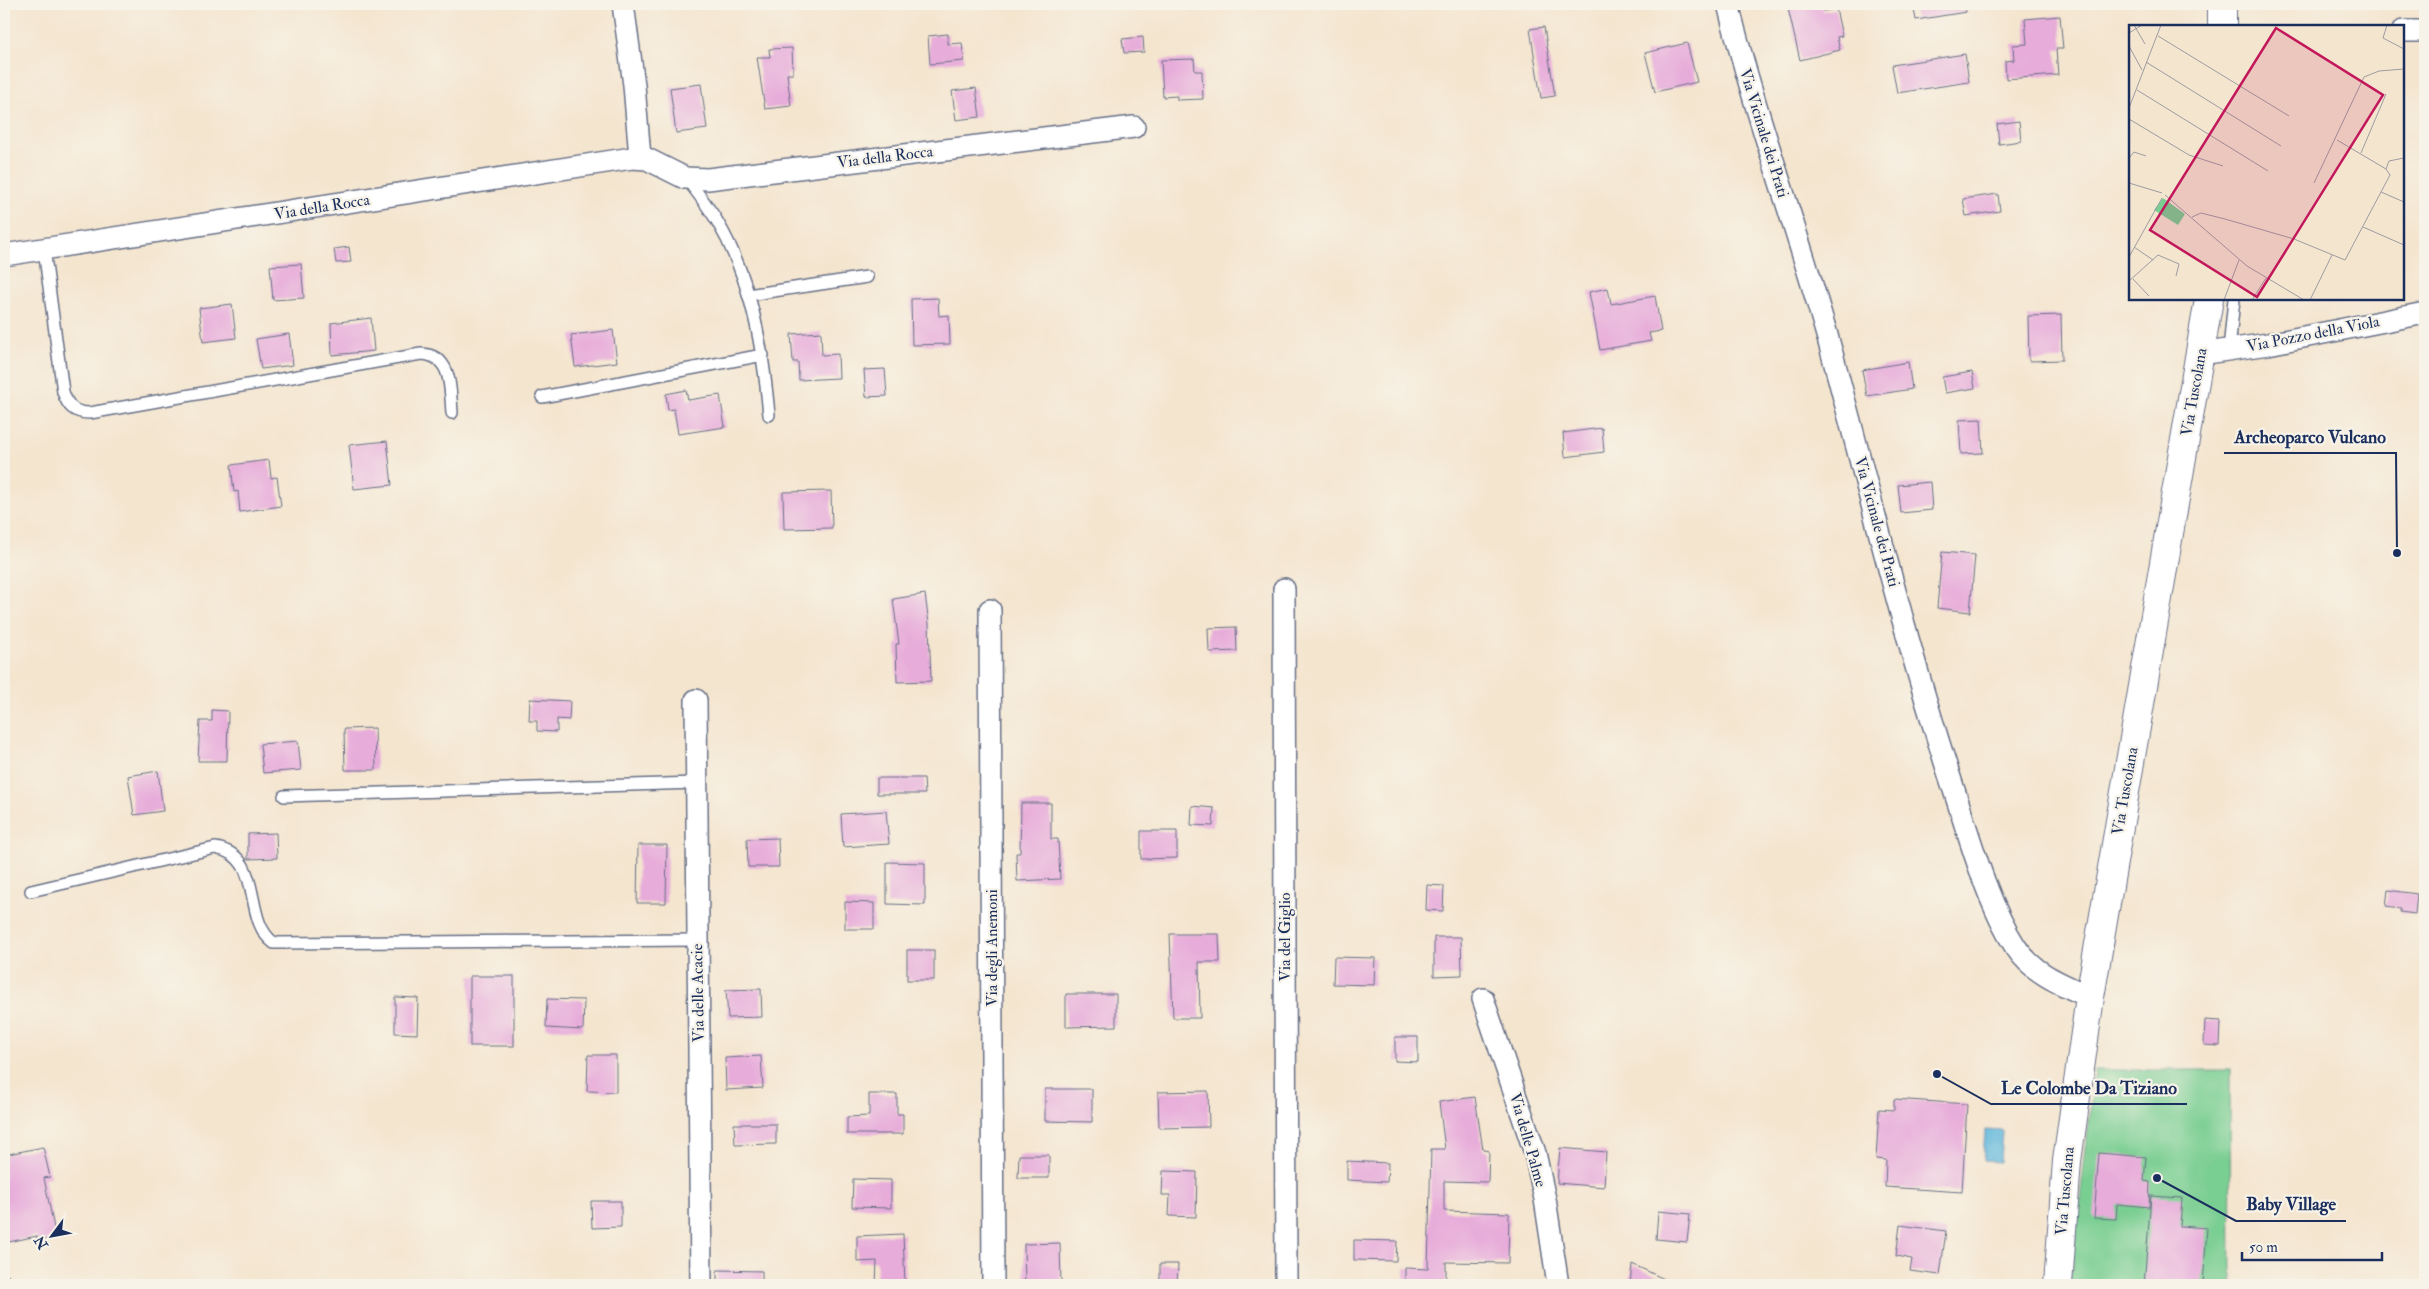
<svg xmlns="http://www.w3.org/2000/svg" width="2429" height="1289" font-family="'IM FELL Double Pica',serif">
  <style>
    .green { fill: #79ce92; stroke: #4a7e78 }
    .water { fill: #5db6db; stroke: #3c729c }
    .building { fill: #e7acda }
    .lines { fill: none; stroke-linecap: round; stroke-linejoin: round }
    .service-casing { stroke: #676f86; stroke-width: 14 }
    .minor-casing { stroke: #676f86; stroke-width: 24 }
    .secondary-casing { stroke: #676f86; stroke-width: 30 }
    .service { stroke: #fff; stroke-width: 11 }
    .minor { stroke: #fff; stroke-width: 21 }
    .secondary { stroke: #fff; stroke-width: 28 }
    .labels { text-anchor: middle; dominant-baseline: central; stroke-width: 4.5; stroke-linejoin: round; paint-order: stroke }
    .street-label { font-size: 16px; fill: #1b2f5e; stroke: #f7f3e8 }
    .inset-road { fill: none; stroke: #9d9ca2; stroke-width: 1 }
    .view { fill: #c2185b; fill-opacity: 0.15; stroke: #c2185b; stroke-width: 2.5 }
    .inset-edge { fill: none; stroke: #1b2f5e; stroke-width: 2.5 }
    .leader { fill: none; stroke: #1b2f5e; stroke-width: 2 }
    .callout-dot { fill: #1b2f5e; stroke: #f7f3e8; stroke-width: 2 }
    .callout-label { font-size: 18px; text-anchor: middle; font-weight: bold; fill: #1b2f5e; stroke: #f7f3e8; stroke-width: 4.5; stroke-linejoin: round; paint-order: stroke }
  </style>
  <rect width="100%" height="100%" fill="#f7f3e8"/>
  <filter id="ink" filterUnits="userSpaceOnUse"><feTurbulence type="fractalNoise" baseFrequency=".02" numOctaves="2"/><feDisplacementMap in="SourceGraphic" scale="10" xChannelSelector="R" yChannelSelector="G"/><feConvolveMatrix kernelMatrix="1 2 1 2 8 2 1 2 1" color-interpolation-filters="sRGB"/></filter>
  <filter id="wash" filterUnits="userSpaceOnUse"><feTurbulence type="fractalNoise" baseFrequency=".0096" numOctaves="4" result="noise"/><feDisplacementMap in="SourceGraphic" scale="20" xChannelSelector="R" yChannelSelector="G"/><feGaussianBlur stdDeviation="1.12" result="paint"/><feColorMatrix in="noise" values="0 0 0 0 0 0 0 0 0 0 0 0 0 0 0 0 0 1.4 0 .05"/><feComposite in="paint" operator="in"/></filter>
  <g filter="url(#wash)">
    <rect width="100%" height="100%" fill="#f4e5cf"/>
    <path class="green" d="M2095 1070H2230L2231 1285H2070Z"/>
    <path class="water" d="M1985 1129 2002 1130 2000 1162 1983 1161Z"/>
    <g id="blocks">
      <g class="building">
        <path d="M1787 4H1822L1823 11 1836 9 1842 36 1837 37 1840 50 1800 60Z"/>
        <path d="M1913 4H1965L1966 12 1916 20Z"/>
        <path d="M2060 16 2063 49H2056L2058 75 2006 79 2005 61 2014 60 2013 45 2027 44 2025 19Z"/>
        <path d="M1544 27 1555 96 1541 98 1530 29Z"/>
        <path d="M948 34V44L962 43 964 61 930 64 928 36Z"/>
        <path d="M1143 37 1144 52 1124 53 1122 39Z"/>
        <path d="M1687 43 1697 82 1655 92 1645 53Z"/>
        <path d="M792 48 793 74H787L791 106 765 109 757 57H770L769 49Z"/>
        <path d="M1965 54 1969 82 1897 93 1892 65Z"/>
        <path d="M1194 59 1195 71H1202L1203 99 1177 100V96L1163 97 1161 60Z"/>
        <path d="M701 84 707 129 676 133 670 88Z"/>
        <path d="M976 88 980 117 956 120 952 91Z"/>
        <path d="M2019 121 2021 141 1999 144 1997 124Z"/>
        <path d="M1998 194 2000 211 1966 216 1963 199Z"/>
        <path d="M349 247 351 262 336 263 334 249Z"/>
        <path d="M301 264 304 298 273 300 270 266Z"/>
        <path d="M1608 288 1611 304 1655 296 1661 331 1649 333 1651 341 1600 350 1589 292Z"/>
        <path d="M938 298 939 316 949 315 950 344 912 345 911 299Z"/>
        <path d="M232 304 236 338 203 342 199 308Z"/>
        <path d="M2061 315 2062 360 2029 361 2028 316Z"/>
        <path d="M371 318 374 351 332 355 331 323Z"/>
        <path d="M613 330 617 362 575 367 571 335Z"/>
        <path d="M821 332 822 355 838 354 839 378 799 380 798 362H793L791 334Z"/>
        <path d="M289 334 293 365 261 369 256 339Z"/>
        <path d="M1908 362 1912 389 1867 396 1862 370Z"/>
        <path d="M885 369 887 396 866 397 864 370Z"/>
        <path d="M1972 372 1975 388 1945 393 1942 377Z"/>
        <path d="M686 390 688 400 720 395 725 427 678 434 674 409 668 410 666 394Z"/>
        <path d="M1981 419 1983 453 1961 454 1959 420Z"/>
        <path d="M1602 428 1604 452 1565 457 1563 433Z"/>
        <path d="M387 441 392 485 354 489 349 445Z"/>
        <path d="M269 460 271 478 277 477 281 506 240 512 238 491 234 492 231 465Z"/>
        <path d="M1930 482 1932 510 1901 513 1898 485Z"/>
        <path d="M831 491 832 528 784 529 783 492Z"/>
        <path d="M1942 552 1975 555 1970 612 1937 608Z"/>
        <path d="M925 594 929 624 931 681 897 682 896 644H899L893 599Z"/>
        <path d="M1236 627 1237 651 1209 652 1208 628Z"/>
        <path d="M530 699 570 701 569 720 557 719V732L537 731V721H529Z"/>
        <path d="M212 710 228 711 227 761H198L200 721H212Z"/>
        <path d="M375 728 376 770H345L344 729Z"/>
        <path d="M298 741 301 770 263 773 260 744Z"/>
        <path d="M158 771 163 811 134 815 128 776Z"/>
        <path d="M877 778H924L925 794H877Z"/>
        <path d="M1021 803H1051V839H1058L1060 879 1017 881 1016 853H1020Z"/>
        <path d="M1192 806 1214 808 1213 826 1191 825Z"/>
        <path d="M886 811 889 844 843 847 841 814Z"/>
        <path d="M1141 831H1177V858L1141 859Z"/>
        <path d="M276 833 277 858 248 859V834Z"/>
        <path d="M778 838 779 867H748L747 839Z"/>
        <path d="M638 845H667L666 903H637Z"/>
        <path d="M887 862 925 863V905L887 904Z"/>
        <path d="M1427 885 1444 886 1443 911 1426 910Z"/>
        <path d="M2388 890 2417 894 2415 914 2400 912V908L2386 906Z"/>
        <path d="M845 902 874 903V929H845Z"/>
        <path d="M1170 934H1219L1220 962H1199L1200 1018H1173Z"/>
        <path d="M1434 937H1461L1462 975 1434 976Z"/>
        <rect x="907" y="950" width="27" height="30"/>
        <path d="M1334 957 1375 958 1374 985 1333 984Z"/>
        <rect x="470" y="976" width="44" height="70"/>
        <path d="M761 989 762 1017 728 1018 726 990Z"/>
        <path d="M1066 994H1116V1026L1066 1027Z"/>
        <path d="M395 997 418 998 417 1034 395 1033Z"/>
        <path d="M547 999 584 1000 583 1030 546 1028Z"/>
        <path d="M2205 1020 2221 1021 2220 1046 2204 1045Z"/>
        <path d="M1395 1037H1418V1062L1395 1061Z"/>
        <path d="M588 1055H616V1092L587 1091Z"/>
        <path d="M761 1056 763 1088 726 1090 725 1058Z"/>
        <path d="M1045 1089H1092V1122L1045 1121Z"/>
        <path d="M1208 1091 1209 1127 1159 1128 1158 1092Z"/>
        <path d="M869 1094H897V1114H903V1134H847V1117L869 1116Z"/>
        <path d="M1475 1097 1483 1150 1489 1151 1488 1182 1444 1181V1211L1509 1213 1508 1263 1446 1262V1285L1405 1283V1268L1428 1269 1431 1149H1445L1439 1102Z"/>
        <path d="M1894 1099 1967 1104 1962 1192 1885 1187 1886 1160 1876 1159 1879 1109 1894 1110Z"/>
        <path d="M734 1124H776V1144L735 1145Z"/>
        <path d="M43 1147 50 1177 44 1178 56 1238 37 1241V1236L4 1243V1155Z"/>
        <path d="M1560 1148 1606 1152 1604 1187 1557 1183Z"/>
        <path d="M2099 1153 2146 1157 2144 1181 2150 1182 2149 1207 2117 1204 2116 1219 2094 1218Z"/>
        <path d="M1019 1155H1049V1178H1018Z"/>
        <path d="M1347 1161 1388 1163 1387 1182 1347 1180Z"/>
        <path d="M1163 1171 1197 1172 1196 1217 1169 1216 1170 1195H1162Z"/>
        <path d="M853 1179 891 1180V1208L852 1207Z"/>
        <path d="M2151 1196 2182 1198 2180 1226 2207 1228 2203 1285 2181 1283V1285H2144Z"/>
        <path d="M591 1201H621V1227L592 1228Z"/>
        <path d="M1658 1211 1690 1214 1687 1242 1656 1239Z"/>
        <path d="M1900 1225 1946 1231 1940 1275 1910 1271 1912 1259 1896 1256Z"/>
        <path d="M903 1234 905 1285H876L877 1261 857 1262V1236Z"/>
        <path d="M1354 1240 1397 1241 1396 1261 1354 1260Z"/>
        <path d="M1060 1243 1061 1285H1025L1024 1244Z"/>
        <path d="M1160 1264H1178L1177 1285H1160Z"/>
        <path d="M1632 1264 1677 1285H1630Z"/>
        <path d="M717 1270 762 1271V1285H717Z"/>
      </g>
    </g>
  </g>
  <g filter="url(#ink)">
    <use href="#blocks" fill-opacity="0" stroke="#676f86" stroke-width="1"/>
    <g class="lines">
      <defs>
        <g id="service">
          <path d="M686 178C697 192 708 206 717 221 752 280 763 348 769 415"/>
          <path d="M44 249 63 392C68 407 74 413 90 413L421 354C453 355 450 390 452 413"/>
          <path d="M748 295 867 277"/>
          <path d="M2229 350 2234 299"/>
          <path d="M542 397 763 355"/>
          <path d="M284 796 696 783"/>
          <path d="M31 891 215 848C266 856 241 919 274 943L698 940"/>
          <path d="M4 1281 6 1285"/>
        </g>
        <g id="minor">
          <path d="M623 4 634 85 640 157"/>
          <path d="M1728 4C1757 123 1801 238 1833 357 1872 502 1907 648 1954 790 1970 839 1988 904 2015 946 2033 974 2061 984 2090 997"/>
          <path d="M2403 31H2425"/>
          <path d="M4 255 632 158 647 159 685 178 708 179 1134 127"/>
          <path d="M2200 354 2268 344 2425 313"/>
          <path d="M1284 589 1286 1285"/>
          <path d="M990 610 993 1285"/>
          <path d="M696 700 701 1285"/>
          <path d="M1483 999 1535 1153 1545 1199 1558 1285"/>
        </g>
        <g id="secondary">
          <path d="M2222 26V4"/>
          <path d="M2058 1285 2067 1161 2090 997 2209 299"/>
        </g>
      </defs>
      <use href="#service" class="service-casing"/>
      <use href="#minor" class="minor-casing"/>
      <use href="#secondary" class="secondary-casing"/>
      <use href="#service" class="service"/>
      <use href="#minor" class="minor"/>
      <use href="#secondary" class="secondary"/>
    </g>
  </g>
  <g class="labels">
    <g class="street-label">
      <text transform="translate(1764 133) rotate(73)">Via Vicinale dei Prati</text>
      <text transform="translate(885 157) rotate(-7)">Via della Rocca</text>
      <text transform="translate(322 207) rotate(-9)">Via della Rocca</text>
      <text transform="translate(2313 334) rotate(-11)">Via Pozzo della Viola</text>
      <text transform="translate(2194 392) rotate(-80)">Via Tuscolana</text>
      <text transform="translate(1877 522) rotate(75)">Via Vicinale dei Prati</text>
      <text transform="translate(2125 791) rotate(-80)">Via Tuscolana</text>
      <text transform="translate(1285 937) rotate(-90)">Via del Giglio</text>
      <text transform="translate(992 948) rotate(-90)">Via degli Anemoni</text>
      <text transform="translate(698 993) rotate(-91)">Via delle Acacie</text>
      <text transform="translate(1528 1140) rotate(74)">Via delle Palme</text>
      <text transform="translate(2065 1191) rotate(-85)">Via Tuscolana</text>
    </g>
  </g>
  <g transform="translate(2129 25)">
    <rect width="275" height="275" fill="#f4e5cf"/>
    <path d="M34 173 56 189 49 200 25 185Z" fill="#79ce92"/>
    <path class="inset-road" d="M5 0 16 19M258 0 254 13 275 24M0 8 13 0M29 11 160 91M0 21 13 45M17 37 152 121M8 65 139 146M0 83 32 0M0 94 60 130 94 141M208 115 257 144M232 128 257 69M0 133 5 127 17 131M0 158 33 168M185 158 235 52 250 46 275 44M252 167 275 177M36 170 118 241 175 275M63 192 72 188 96 194 165 214 216 235 261 150 257 144 260 136 275 133M234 202 275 220M5 222 24 235M0 232 33 173M4 254 20 271M0 256 29 230 50 239 47 251M95 275 110 235M123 275 137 253M181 275 203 230"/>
    <path class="view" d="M147 3 254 70 128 272 21 205Z"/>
    <rect width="275" height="275" class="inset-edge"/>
  </g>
  <path class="leader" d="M2397 553L2396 453H2224M1937 1074L1991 1104H2187M2157 1178L2236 1221H2346"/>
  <g class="callout-dot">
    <circle cx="2397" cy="553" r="5"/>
    <circle cx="1937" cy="1074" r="5"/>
    <circle cx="2157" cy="1178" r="5"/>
  </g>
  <g class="callout-label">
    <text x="2310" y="443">Archeoparco Vulcano</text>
    <text x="2089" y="1094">Le Colombe Da Tiziano</text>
    <text x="2291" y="1210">Baby Village</text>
  </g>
  <rect width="2429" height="1289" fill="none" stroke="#f7f3e8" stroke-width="20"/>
  <g transform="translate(52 1236) rotate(238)" stroke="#f7f3e8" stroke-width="4" paint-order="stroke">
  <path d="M0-4L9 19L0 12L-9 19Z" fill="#1b2f5e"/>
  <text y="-8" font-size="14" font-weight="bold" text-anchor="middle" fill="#1b2f5e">N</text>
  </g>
  <path d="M2242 1252v8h140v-8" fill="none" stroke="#1b2f5e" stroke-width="2.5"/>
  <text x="2249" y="1252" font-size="15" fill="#1b2f5e" stroke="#f7f3e8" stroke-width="4" paint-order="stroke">50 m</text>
</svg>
